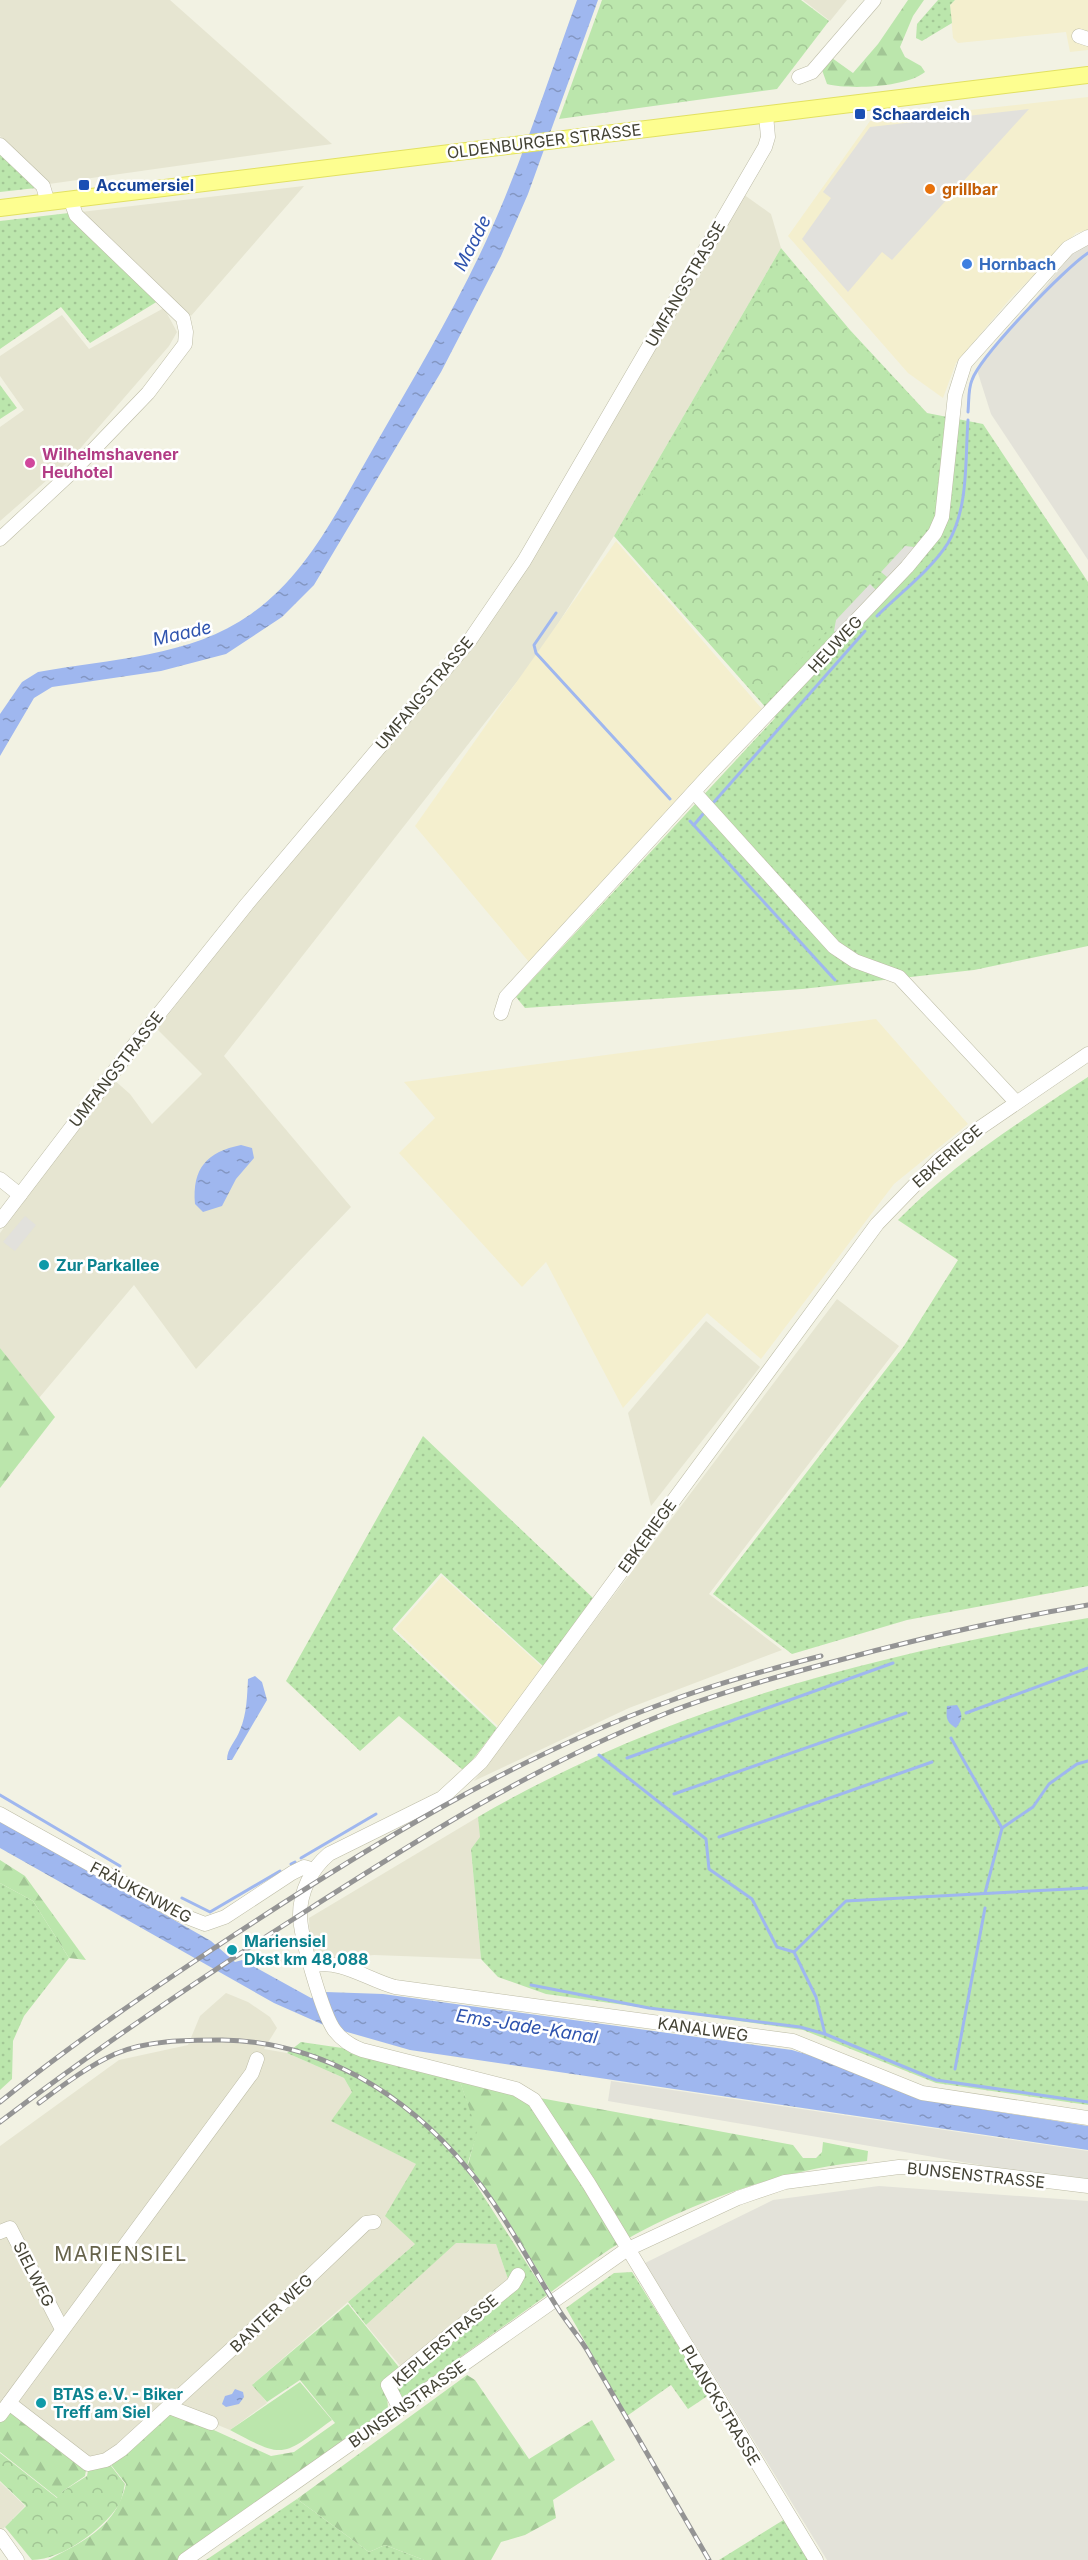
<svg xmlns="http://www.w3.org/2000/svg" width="1088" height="2560" font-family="Inter,sans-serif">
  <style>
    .residential { fill: #e6e5d1 }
    .commercial { fill: #f4efce }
    .industrial { fill: #e3e2d9 }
    .grass { fill: url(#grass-dots) }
    .forest { fill: url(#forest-firs) }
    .park { fill: url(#park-crowns) }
    .garden { fill: #bbe6ac }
    .parking { fill: #e2e1dc }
    .water { fill: url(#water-ripples) }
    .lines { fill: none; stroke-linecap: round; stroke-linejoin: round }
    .stream { stroke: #9fb7ef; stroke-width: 3 }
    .minor-casing { stroke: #bdbca6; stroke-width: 15 }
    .major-casing { stroke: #e2e161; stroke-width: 18 }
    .minor { stroke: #fff; stroke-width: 14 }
    .major { stroke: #fdfe90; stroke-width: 16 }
    .rail-casing { stroke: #949494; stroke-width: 5 }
    .rail { stroke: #fff; stroke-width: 3; stroke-dasharray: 9; stroke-linecap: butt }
    .transit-dot { fill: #1a4fb4; stroke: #fff; stroke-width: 2 }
    .food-dot { fill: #e8710a; stroke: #fff; stroke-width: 2 }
    .shop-dot { fill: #3f7fe0; stroke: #fff; stroke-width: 2 }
    .hotel-dot { fill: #d1479c; stroke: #fff; stroke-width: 2 }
    .culture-dot { fill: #0f9aa8; stroke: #fff; stroke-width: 2 }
    .labels { text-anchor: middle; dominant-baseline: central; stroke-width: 5; stroke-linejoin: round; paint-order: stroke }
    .transit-label { font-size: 16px; font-weight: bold; fill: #164399; stroke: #fff; text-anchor: start }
    .street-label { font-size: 16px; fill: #434234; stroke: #fff }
    .food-label { font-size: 16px; font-weight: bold; fill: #c56008; stroke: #fff; text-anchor: start }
    .shop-label { font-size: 16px; font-weight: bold; fill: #366cbe; stroke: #fff; text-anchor: start }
    .hotel-label { font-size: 16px; font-weight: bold; fill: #b23c85; stroke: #fff; text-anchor: start }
    .culture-label { font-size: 16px; font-weight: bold; fill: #0d838f; stroke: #fff; text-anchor: start }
    .water-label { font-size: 18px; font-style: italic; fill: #2e53ae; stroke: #fff }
    .quarter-label { font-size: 20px; letter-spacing: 1.5px; fill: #66634b; stroke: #fff }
  </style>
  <defs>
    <pattern id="grass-dots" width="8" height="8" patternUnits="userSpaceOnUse" patternTransform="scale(1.5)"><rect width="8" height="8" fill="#bbe6ac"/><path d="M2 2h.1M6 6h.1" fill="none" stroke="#a2c695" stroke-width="1.8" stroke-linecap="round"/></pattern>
    <pattern id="forest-firs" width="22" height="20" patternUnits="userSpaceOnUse" patternTransform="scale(1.5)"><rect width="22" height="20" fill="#bbe6ac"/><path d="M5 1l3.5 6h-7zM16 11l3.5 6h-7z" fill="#a2c695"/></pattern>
    <pattern id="park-crowns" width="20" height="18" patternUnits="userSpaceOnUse" patternTransform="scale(1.5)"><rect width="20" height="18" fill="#bbe6ac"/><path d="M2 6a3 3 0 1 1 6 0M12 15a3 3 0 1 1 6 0" fill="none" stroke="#a2c695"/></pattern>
    <pattern id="water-ripples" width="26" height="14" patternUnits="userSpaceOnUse" patternTransform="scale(1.5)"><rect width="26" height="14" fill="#9fb7ef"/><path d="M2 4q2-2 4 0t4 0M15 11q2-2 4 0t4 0" fill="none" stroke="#8396c2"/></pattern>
  </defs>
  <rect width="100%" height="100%" fill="#f2f2e3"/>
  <g class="residential">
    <path d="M0 0H170L332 144 49 184 0 136Z"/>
    <path d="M803 0H847L830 21Z"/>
    <path d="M304 186 191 316 81 212Z"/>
    <path d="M743 194 771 214 781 248 614 536 538 655 224 1056 351 1207 196 1369 134 1285 39 1398 0 1348V1233L113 1079 130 1094 152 1124 202 1074 157 1029 252 908 472 644Z"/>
    <path d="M164 308 177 332 169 346 71 459 0 521V427L24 410 0 376V356L62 315 89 349Z"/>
    <path d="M837 1299 899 1346 709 1594 782 1650 629 1708 474 1781Z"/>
    <path d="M706 1321 760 1367 651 1506 628 1413Z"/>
    <path d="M478 1817 481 1837 471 1849 481 1959 374 1955 332 1959 317 1956 310 1941 309 1918Z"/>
    <path d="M226 1993 248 2002 270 2017 277 2028 264 2049 287 2053 344 2078 352 2092 332 2121 416 2164 415 2244 253 2384 267 2403 230 2430 169 2405 119 2448 89 2461 0 2410V2146L119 2060 188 2045 200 2016Z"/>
    <path d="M455 2243 496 2244 509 2282 402 2368 366 2325Z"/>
    <path d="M0 2482 25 2506 0 2532Z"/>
  </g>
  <g class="commercial">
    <path d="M955 0H1088V50L1070 52 1066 32 958 43 953 38 950 5Z"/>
    <path d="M1088 97V230L1076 233 1010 299 956 363 943 398 908 373 788 236 870 121Z"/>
    <path d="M616 541 762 709 529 962 415 826Z"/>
    <path d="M876 1019 968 1124 894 1184 761 1359 707 1313 623 1408 546 1262 522 1287 399 1153 435 1118 404 1082Z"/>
    <path d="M442 1576 542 1667 499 1727 395 1629Z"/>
  </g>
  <g class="industrial">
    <path d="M1088 245V560L991 414 977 370 1077 248Z"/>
    <path d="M611 2081 1088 2151V2181L1026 2173 608 2101Z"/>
    <path d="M879 2186 1088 2201V2560H827L645 2263 773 2200Z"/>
  </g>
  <g class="grass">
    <path d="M938 0H955L950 5 952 23 922 41 916 38 917 24Z"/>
    <path d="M0 154 36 188 0 192Z"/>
    <path d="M69 213 158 301 90 343 61 307 0 349V221Z"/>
    <path d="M781 248 850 330 927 413 983 424 1088 582V946L974 970 802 989 525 1008 516 997 775 718 614 536Z"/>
    <path d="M0 385 17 408 0 419Z"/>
    <path d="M1088 1077V1586L907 1620 792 1654 713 1594 904 1346 958 1260 898 1220C954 1163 1021 1121 1088 1077Z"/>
    <path d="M423 1436 593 1598 544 1667 441 1573 392 1629 497 1728 464 1771 399 1716 360 1751 286 1681Z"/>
    <path d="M1088 1618V2105L936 2083 803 2030 546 1994 498 1977 481 1959 471 1849 480 1837 478 1817C665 1708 877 1654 1088 1618Z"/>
    <path d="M0 1883 33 1901 69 1958 24 2016 13 2041 12 2079 0 2090Z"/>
    <path d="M301 2042 349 2049 459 2079 478 2131 466 2169 547 2295 403 2398 397 2394 394 2387 509 2282 496 2244 456 2243 366 2325 348 2302 415 2244 385 2216 416 2164 331 2121 352 2092 344 2078 287 2053Z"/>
    <path d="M632 2272 709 2395 688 2409 671 2385 627 2416 566 2308 614 2273Z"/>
    <path d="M297 2499 369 2552 385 2545 424 2560H206Z"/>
    <path d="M785 2519 810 2560H719Z"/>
  </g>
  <g class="forest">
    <path d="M908 0H924L913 16 900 47 905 57 921 66 925 72C907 87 850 90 827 84L822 70 832 58 853 73 878 44Z"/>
    <path d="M0 1348 55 1417 0 1488Z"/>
    <path d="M0 1860 25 1876 86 1960 69 1958 33 1901 0 1883Z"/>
    <path d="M459 2079 540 2098 793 2145 803 2158H816L822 2152 823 2142 868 2151 867 2161C783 2169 683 2204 610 2249 590 2262 571 2277 551 2292L505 2216 468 2165 477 2131Z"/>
    <path d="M348 2304 402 2371 387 2395 388 2408 179 2560H48C84 2541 116 2527 126 2484L108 2461 172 2411 271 2456 294 2452 335 2423 300 2380 267 2402 252 2385Z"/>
    <path d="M467 2375 475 2380 529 2459 592 2420 615 2460 553 2500 556 2518 525 2535 501 2542 491 2560H424L385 2545 369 2552 297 2499Z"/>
    <path d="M11 2407 87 2465 85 2476 63 2491 58 2498 0 2452V2420Z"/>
  </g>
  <g class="park">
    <path d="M602 0H801L829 21 777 89 559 119Z"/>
    <path d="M781 256 939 430 933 516 762 701 618 536Z"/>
    <path d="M0 2453 57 2498 63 2491 87 2476 89 2465 108 2462 125 2484C123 2491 122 2501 118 2506 102 2530 61 2560 32 2560L5 2527 26 2506 0 2481Z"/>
  </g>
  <path class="garden" d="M300 2382 332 2420C282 2456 286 2460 230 2430Z"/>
  <g class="parking">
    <path d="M1029 109 892 260 882 252 848 292 802 239 831 198 823 192 870 127Z"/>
    <path d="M905 546 923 548 893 582 881 572Z"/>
    <path d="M870 584 881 595 841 637 834 631 836 620Z"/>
    <path d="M25 1216 36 1225 15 1251 3 1242Z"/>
  </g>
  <g class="water">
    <path d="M577 0H598L528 194 501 256 441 372 314 585 282 617 226 654 161 671 52 687 34 698 0 756V714L22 682 38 672C109 659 191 657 251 614 309 573 339 507 374 447 413 379 454 311 487 239 522 162 548 80 577 0Z"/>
    <path d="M241 1145 252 1148 254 1158 236 1179 222 1206 203 1212 195 1204C192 1168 207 1152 241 1145Z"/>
    <path d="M255 1676 262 1682 267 1700 232 1760H227C227 1748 236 1741 240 1730 247 1713 247 1696 248 1679Z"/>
    <path d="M957 1705C963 1714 963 1719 956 1728 946 1722 946 1718 947 1706Z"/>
    <path d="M0 1821 211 1941 235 1962 242 1960 311 1998 325 1995 326 1992 383 1994 792 2050 822 2059 918 2099 1088 2126V2150L410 2050 326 2026 274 2003 0 1848Z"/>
    <path d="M235 2389 243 2392 244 2397 239 2404 226 2407 222 2404 225 2396 232 2394Z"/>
  </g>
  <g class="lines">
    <g class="stream">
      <path d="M968 412C969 402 968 389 972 380 981 355 1065 268 1088 253"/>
      <path d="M556 613 534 645 536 653 670 799"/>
      <path d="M877 616C900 593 931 570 948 543 969 507 965 459 968 420"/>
      <path d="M714 802 865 631"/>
      <path d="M690 821 835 980"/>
      <path d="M694 825 703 814"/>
      <path d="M966 1713 1088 1668"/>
      <path d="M951 1738 1002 1828 985 1893"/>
      <path d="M599 1755 706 1839 709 1869 752 1899 777 1947 794 1952 816 1997 825 2034"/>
      <path d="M627 1758 893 1663"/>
      <path d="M674 1794 906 1713"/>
      <path d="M0 1795 120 1866"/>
      <path d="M1002 1828 1033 1807 1049 1784 1077 1764 1088 1761"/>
      <path d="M719 1837 932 1762"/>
      <path d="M301 1858 376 1814"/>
      <path d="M291 1864 295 1862"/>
      <path d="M182 1898 210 1912 280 1871"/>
      <path d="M794 1952 846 1901 1088 1888"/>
      <path d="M531 1985 649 2008 800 2027 825 2034 936 2080 1088 2102"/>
      <path d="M955 2069 985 1908"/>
    </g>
    <defs>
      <g id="minor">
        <path d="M1079 36 1088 39"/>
        <path d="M799 77 812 72 874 0"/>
        <path d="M0 145 43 186 48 203"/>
        <path d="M0 539 72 472 148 393 185 344 186 332 183 318 76 215 71 201"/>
        <path d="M694 792 834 947 855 961 899 977 1016 1102"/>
        <path d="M501 1013 506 997 710 774 907 567 935 533 942 517 955 395 965 363 1068 248 1088 237"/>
        <path d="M0 1179 20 1195"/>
        <path d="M0 1221 138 1040 247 904 470 640 524 561 765 147 768 137 766 115"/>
        <path d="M0 1814 179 1914 205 1924 225 1917 292 1873 304 1867 314 1870"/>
        <path d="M312 1966C340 1958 368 1980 395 1987L793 2041 922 2093 1088 2118"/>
        <path d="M0 2232 10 2228 62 2329"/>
        <path d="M9 2403 88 2464 106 2460 121 2450 282 2303 366 2223 374 2222"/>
        <path d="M169 2407 211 2423"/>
        <path d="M400 2409 388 2385 513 2284 518 2275"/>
        <path d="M0 2415 252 2073 257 2059"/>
        <path d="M0 2536 17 2560"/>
        <path d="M185 2560 626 2250 738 2198 785 2182 899 2167 948 2169 1088 2186"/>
        <path d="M816 2560 589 2184 534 2100 516 2089 362 2050C351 2046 342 2040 335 2031 323 2016 300 1935 300 1915 300 1892 311 1869 329 1854L442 1798 481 1762 877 1224 938 1161 971 1134 1088 1054"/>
      </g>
      <path id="major" d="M0 208 1088 75"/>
    </defs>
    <use href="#minor" class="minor-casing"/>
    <use href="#major" class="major-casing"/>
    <use href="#minor" class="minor"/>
    <use href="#major" class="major"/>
    <defs>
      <g id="rail">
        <path d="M0 2102C74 2042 151 1990 231 1937 368 1847 512 1758 667 1702 718 1683 770 1669 821 1656"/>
        <path d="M39 2103C62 2086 88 2066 115 2054 147 2040 188 2040 222 2040 320 2041 406 2094 467 2168 503 2210 528 2261 557 2307 566 2322 578 2335 587 2350 628 2420 668 2490 709 2560"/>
        <path d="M0 2122C97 2048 199 1979 303 1913 420 1838 537 1764 667 1713 718 1693 772 1678 825 1664 912 1640 999 1620 1088 1605"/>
      </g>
    </defs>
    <use href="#rail" class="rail-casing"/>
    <use href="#rail" class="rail"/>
  </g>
  <g class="transit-dot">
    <rect x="854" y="108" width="12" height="12" rx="3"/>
    <rect x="78" y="179" width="12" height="12" rx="3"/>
  </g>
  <circle class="food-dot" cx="930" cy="189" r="6"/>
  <circle class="shop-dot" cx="967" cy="264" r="6"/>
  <circle class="hotel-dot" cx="30" cy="463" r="6"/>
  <g class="culture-dot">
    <circle cx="44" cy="1265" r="6"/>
    <circle cx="232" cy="1950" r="6"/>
    <circle cx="41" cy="2403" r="6"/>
  </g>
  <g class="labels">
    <g class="transit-label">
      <text x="872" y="114">Schaardeich</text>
      <text x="96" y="185">Accumersiel</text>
    </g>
    <g class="street-label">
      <text transform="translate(544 141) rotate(-7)">OLDENBURGER STRASSE</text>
      <text transform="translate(685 284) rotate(-60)">UMFANGSTRASSE</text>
      <text transform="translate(835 644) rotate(-47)">HEUWEG</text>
      <text transform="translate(424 693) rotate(-50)">UMFANGSTRASSE</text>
      <text transform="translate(116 1069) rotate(-52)">UMFANGSTRASSE</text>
      <text transform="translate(947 1156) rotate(-41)">EBKERIEGE</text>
      <text transform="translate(647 1536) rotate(-54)">EBKERIEGE</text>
      <text transform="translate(141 1892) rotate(28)">FRÄUKENWEG</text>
      <text transform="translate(703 2029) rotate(8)">KANALWEG</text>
      <text transform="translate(976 2175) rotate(6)">BUNSENSTRASSE</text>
      <text transform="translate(34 2274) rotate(63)">SIELWEG</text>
      <text transform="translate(271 2313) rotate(-43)">BANTER WEG</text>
      <text transform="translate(445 2340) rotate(-40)">KEPLERSTRASSE</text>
      <text transform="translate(407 2404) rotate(-35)">BUNSENSTRASSE</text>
      <text transform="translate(721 2405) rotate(59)">PLANCKSTRASSE</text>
    </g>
    <g class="food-label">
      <text x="942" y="189">grillbar</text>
    </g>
    <g class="shop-label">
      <text x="979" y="264">Hornbach</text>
    </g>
    <g class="hotel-label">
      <text x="42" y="454">Wilhelmshavener<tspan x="42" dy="18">Heuhotel</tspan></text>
    </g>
    <g class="culture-label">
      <text x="56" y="1265">Zur Parkallee</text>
      <text x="244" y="1941">Mariensiel<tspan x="244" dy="18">Dkst km 48,088</tspan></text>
      <text x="53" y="2394">BTAS e.V. - Biker<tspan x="53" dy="18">Treff am Siel</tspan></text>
    </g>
    <g class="water-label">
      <text transform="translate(472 243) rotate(-63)">Maade</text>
      <text transform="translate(182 633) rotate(-13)">Maade</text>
      <text transform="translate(527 2026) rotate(9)">Ems-Jade-Kanal</text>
    </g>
    <g class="quarter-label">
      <text x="121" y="2254">MARIENSIEL</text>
    </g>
  </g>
</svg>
